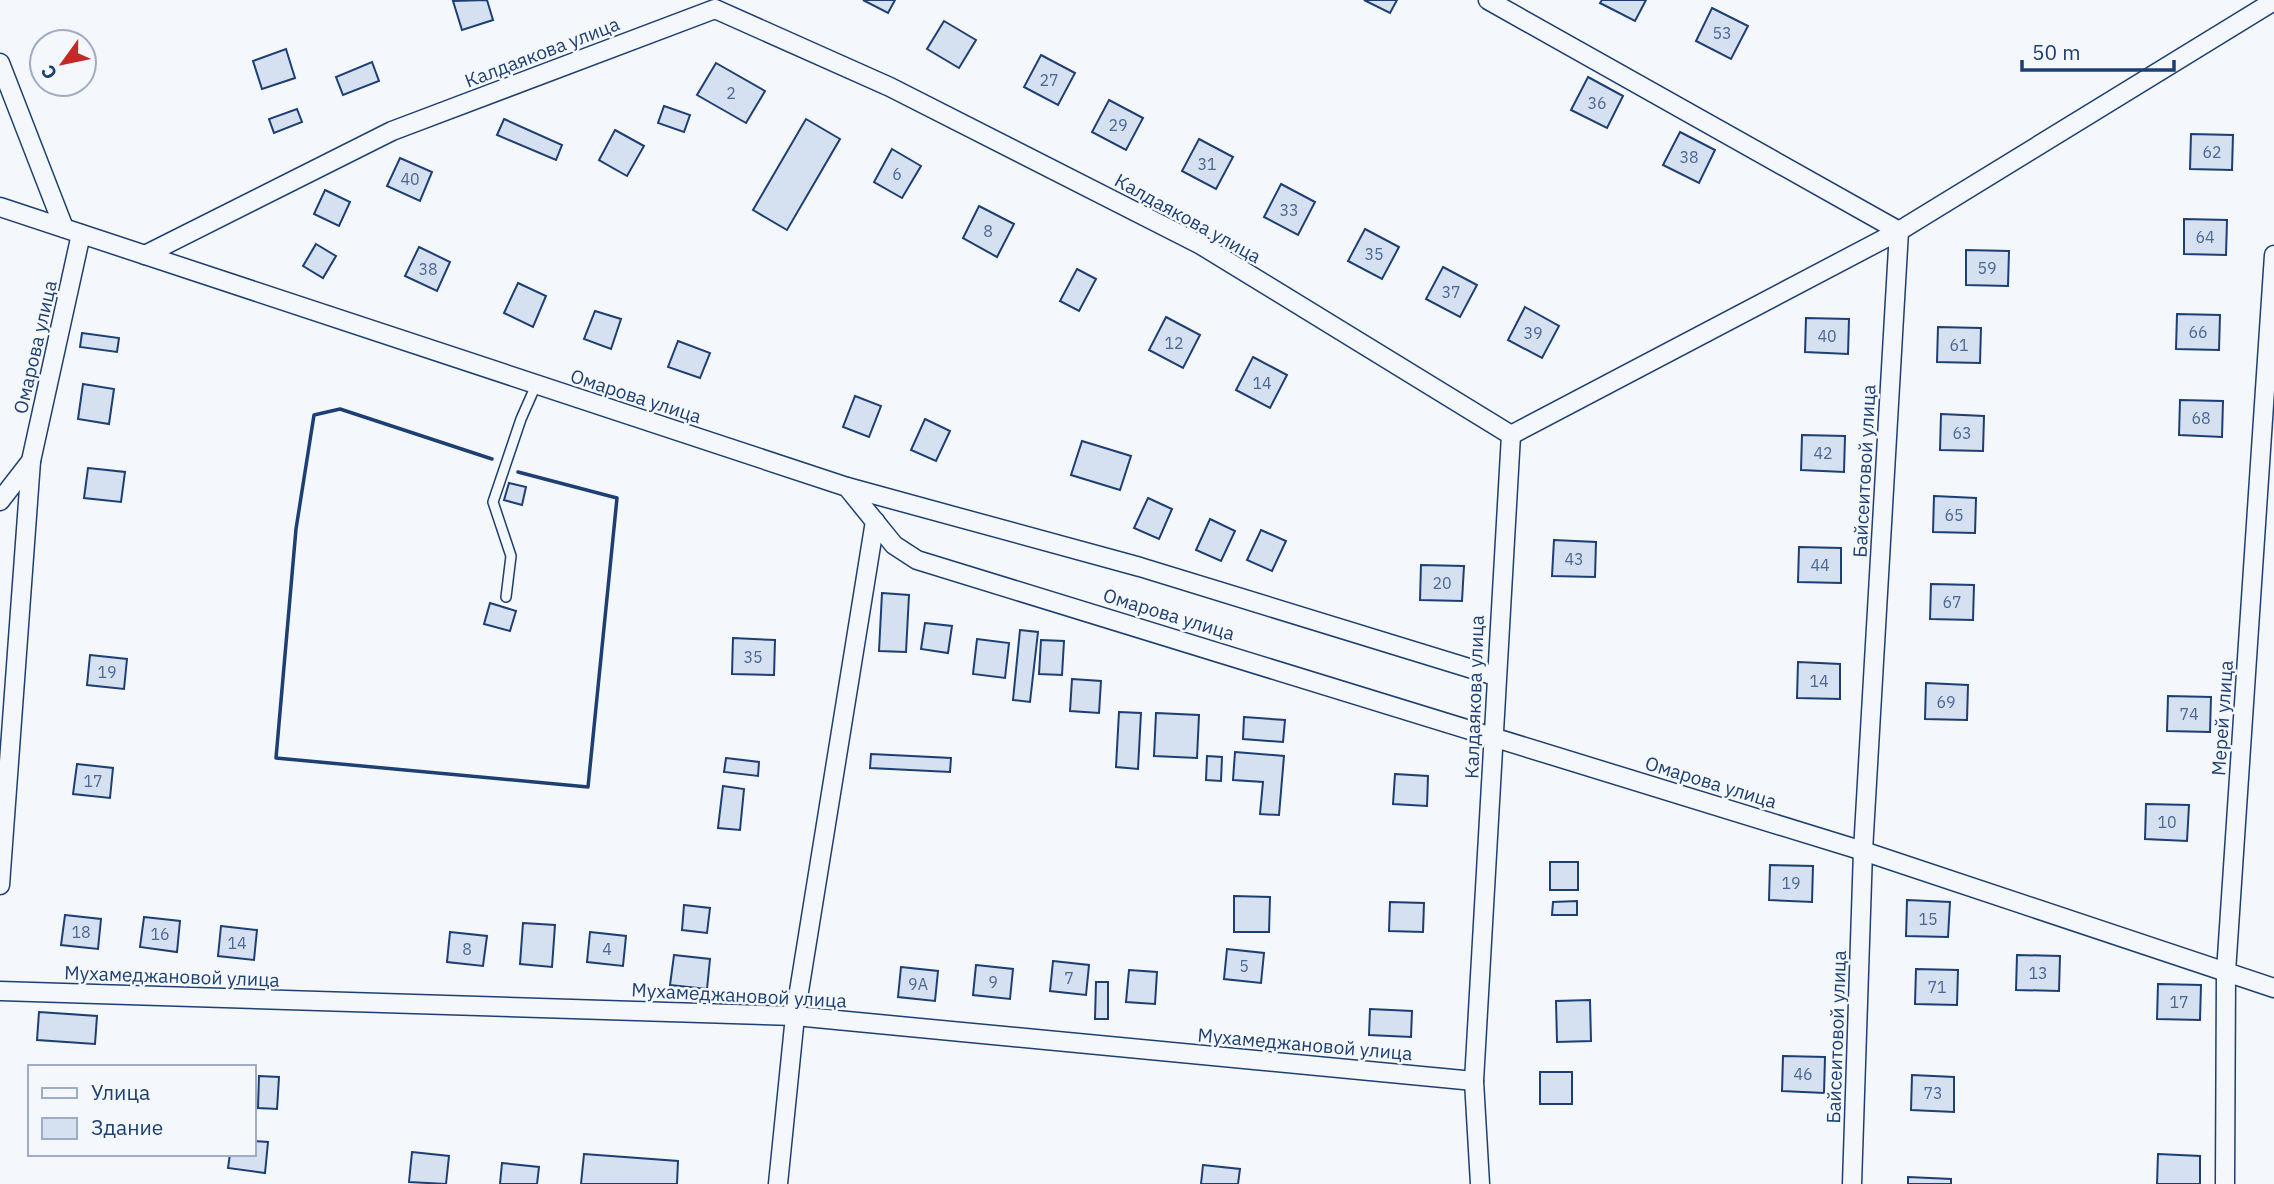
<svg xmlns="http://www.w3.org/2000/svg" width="2274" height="1184" font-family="'IBM Plex Sans',sans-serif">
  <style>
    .building { fill: #d5e0f0; stroke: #1d3f73; stroke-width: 2 }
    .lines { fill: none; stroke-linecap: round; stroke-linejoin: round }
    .lane-casing { stroke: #1d3f73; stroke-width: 12 }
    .street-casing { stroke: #1d3f73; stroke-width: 21 }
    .lane { stroke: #f4f7fb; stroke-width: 9 }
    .street { stroke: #f4f7fb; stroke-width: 18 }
    .wall { stroke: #1d3f73; stroke-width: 3.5 }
    .labels { text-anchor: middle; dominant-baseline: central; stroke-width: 5; stroke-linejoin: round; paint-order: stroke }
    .number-label { font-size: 16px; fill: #4b6792 }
    .street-label { font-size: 19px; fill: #1d3f73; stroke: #f4f7fb }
  </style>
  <rect width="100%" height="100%" fill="#f4f7fb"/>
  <g class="building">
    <path d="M487 0 493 20 462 30 453 1Z"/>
    <path d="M863 0H895L888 13Z"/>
    <path d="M1364 0H1397L1390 13Z"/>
    <path d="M1602 0H1646L1635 21 1600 3Z"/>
    <path d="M1712 8 1748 26 1731 59 1696 41Z"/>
    <path d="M944 21 976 40 959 68 927 49Z"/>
    <path d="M286 49 295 78 262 89 253 61Z"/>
    <path d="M1041 55 1075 73 1058 105 1024 87Z"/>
    <path d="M372 62 379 81 343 95 336 77Z"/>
    <path d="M716 63 765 91 746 123 697 95Z"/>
    <path d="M1588 77 1623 96 1607 128 1571 110Z"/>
    <path d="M1109 100 1143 118 1126 150 1092 132Z"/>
    <path d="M664 106 690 115 684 132 658 123Z"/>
    <path d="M297 109 302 122 274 133 269 119Z"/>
    <path d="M504 119 562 145 556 160 497 135Z"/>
    <path d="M806 119 840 139 787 230 753 210Z"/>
    <path d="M615 130 644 146 627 176 599 160Z"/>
    <path d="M1680 132 1715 150 1699 183 1663 165Z"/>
    <path d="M2191 134 2233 135 2232 170 2190 169Z"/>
    <path d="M1199 139 1233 157 1216 189 1182 171Z"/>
    <path d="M892 149 921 166 902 198 874 182Z"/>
    <path d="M400 158 432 172 420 201 387 186Z"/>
    <path d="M1281 184 1315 202 1298 235 1264 217Z"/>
    <path d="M325 190 350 202 339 226 314 214Z"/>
    <path d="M979 206 1014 224 997 257 963 238Z"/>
    <path d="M2184 219 2227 220 2226 255 2184 254Z"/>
    <path d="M1365 229 1399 247 1382 279 1348 261Z"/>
    <path d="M316 244 336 256 323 278 303 266Z"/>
    <path d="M419 247 450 262 437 291 405 276Z"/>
    <path d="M1966 250 2009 251 2008 286 1966 285Z"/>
    <path d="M1443 267 1477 285 1460 317 1426 299Z"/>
    <path d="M1077 269 1096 279 1079 311 1060 301Z"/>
    <path d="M518 283 546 296 533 327 504 313Z"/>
    <path d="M1525 307 1559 326 1542 358 1508 340Z"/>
    <path d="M595 311 621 319 611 349 584 339Z"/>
    <path d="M2177 314 2220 315 2219 350 2176 349Z"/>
    <path d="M1166 317 1200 335 1183 368 1149 350Z"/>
    <path d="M1806 318 1849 319 1848 354 1805 352Z"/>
    <path d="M1938 327 1981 328 1980 363 1937 362Z"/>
    <path d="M82 333 119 338 117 352 80 347Z"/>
    <path d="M678 341 710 353 700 378 668 367Z"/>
    <path d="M1253 357 1287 375 1270 408 1236 390Z"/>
    <path d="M83 384 114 389 109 424 78 419Z"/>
    <path d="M855 396 881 406 869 437 843 427Z"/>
    <path d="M2180 400 2223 401 2222 437 2179 435Z"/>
    <path d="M1941 414 1984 416 1983 451 1940 450Z"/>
    <path d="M925 419 950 431 936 461 911 450Z"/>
    <path d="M1802 435 1845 436 1844 472 1801 470Z"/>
    <path d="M1082 441 1131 456 1120 490 1071 475Z"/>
    <path d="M88 468 125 472 121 502 84 498Z"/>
    <path d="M509 483 526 487 522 505 504 500Z"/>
    <path d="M1934 496 1976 498 1975 533 1933 532Z"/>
    <path d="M1148 498 1172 509 1159 539 1134 528Z"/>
    <path d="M1210 519 1235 531 1221 561 1196 550Z"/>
    <path d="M1261 530 1286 541 1272 571 1247 560Z"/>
    <path d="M1554 540 1596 542 1595 577 1552 576Z"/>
    <path d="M1799 547 1841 548V583L1798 582Z"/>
    <path d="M1421 565 1464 566 1462 601 1420 600Z"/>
    <path d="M1931 584 1974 585 1973 620 1930 619Z"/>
    <path d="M882 593 909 595 906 652 879 651Z"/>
    <path d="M490 603 516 611 510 631 484 624Z"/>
    <path d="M925 623 952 626 948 653 921 649Z"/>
    <path d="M1020 630 1038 632 1030 702 1013 700Z"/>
    <path d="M733 638 775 640 774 675 732 674Z"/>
    <path d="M977 639 1009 643 1005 678 973 674Z"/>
    <path d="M1041 640 1064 641 1062 675 1039 674Z"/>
    <path d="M90 655 127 659 124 689 87 685Z"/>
    <path d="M1798 662 1840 664V699L1797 698Z"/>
    <path d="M1072 679 1101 681 1099 713 1070 711Z"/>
    <path d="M1926 683 1968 685 1967 720 1925 719Z"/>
    <path d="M2168 696 2211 697 2210 732 2167 731Z"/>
    <path d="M1119 712 1141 713 1138 769 1116 767Z"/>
    <path d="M1156 713 1199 715 1197 758 1154 756Z"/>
    <path d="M1244 717 1285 720 1283 742 1243 739Z"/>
    <path d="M1235 752 1284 756 1279 815 1260 814 1263 782 1233 780Z"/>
    <path d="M871 754 951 758 950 772 870 768Z"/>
    <path d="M1207 756 1222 757 1221 781 1206 780Z"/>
    <path d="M726 758 759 762 758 776 724 772Z"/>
    <path d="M77 764 113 768 110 798 73 794Z"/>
    <path d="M1395 774 1428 776 1427 806 1393 804Z"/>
    <path d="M723 786 744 789 740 830 718 828Z"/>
    <path d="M2146 804 2189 805 2187 841 2145 839Z"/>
    <rect x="1550" y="862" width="28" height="28"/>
    <path d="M1770 865 1813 866 1812 902 1769 900Z"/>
    <path d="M1234 896 1270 897 1269 932H1234Z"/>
    <path d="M1907 900 1950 902 1948 937 1906 936Z"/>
    <path d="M1577 901V915H1552L1553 902Z"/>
    <path d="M1390 902 1424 903 1423 932 1389 931Z"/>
    <path d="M684 905 710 908 707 933 682 930Z"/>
    <path d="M65 915 101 919 98 949 61 945Z"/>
    <path d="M144 917 180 921 177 952 140 947Z"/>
    <path d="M523 923 555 925 552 967 520 964Z"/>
    <path d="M221 926 257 930 254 960 218 956Z"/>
    <path d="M450 932 487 936 483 966 447 962Z"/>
    <path d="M590 932 626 936 623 966 587 962Z"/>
    <path d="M1227 949 1264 953 1261 983 1224 979Z"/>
    <path d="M674 955 710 959 707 989 670 985Z"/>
    <path d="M2017 955 2060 956 2059 991 2016 990Z"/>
    <path d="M1053 961 1089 965 1086 995 1050 991Z"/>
    <path d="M976 965 1013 969 1010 999 973 995Z"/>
    <path d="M901 967 938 971 935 1001 898 997Z"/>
    <path d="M1916 969 1958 970 1957 1005 1915 1004Z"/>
    <path d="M1129 970 1157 972 1155 1004 1126 1002Z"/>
    <path d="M1096 982H1108V1019H1095Z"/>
    <path d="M2158 984 2201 985 2200 1020 2157 1019Z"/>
    <path d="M1590 1000 1591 1041 1557 1042 1556 1001Z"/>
    <path d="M1370 1009 1412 1011 1411 1037 1369 1035Z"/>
    <path d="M39 1012 97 1016 95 1044 37 1040Z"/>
    <path d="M1783 1056 1825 1057 1824 1093 1782 1091Z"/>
    <rect x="1540" y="1072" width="32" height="32"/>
    <path d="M1912 1075 1954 1077V1112L1911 1110Z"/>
    <path d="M259 1076 279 1077 277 1109 258 1108Z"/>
    <path d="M254 1141 268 1142 265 1173 228 1168 230 1154H254Z"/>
    <path d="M412 1152 449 1156 446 1184 409 1182Z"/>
    <path d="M584 1154 678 1161 677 1184H581Z"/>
    <path d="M2158 1154 2200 1156V1184H2157Z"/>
    <path d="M502 1163 539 1167 537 1184H500Z"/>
    <path d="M1203 1165 1240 1169 1238 1184H1201Z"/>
    <path d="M1908 1177 1951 1179V1184H1908Z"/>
  </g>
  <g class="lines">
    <defs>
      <path id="lane" d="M506 597 511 556 493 502 521 419 536 385"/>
      <g id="street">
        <path d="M1488 0 1899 231 1863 851 1852 1184"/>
        <path d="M0 63 64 228"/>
        <path d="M0 207 847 487 894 545 917 560 1863 851 2274 988"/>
        <path d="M145 255 392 131 715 9 890 87 1201 245 1511 435 1474 1081 1480 1184"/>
        <path d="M1511 435 1899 231 2274 1"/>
        <path d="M847 487 1140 567 1495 676"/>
        <path d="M0 501 31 461 81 234"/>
        <path d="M0 885 31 461"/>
        <path d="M0 991 795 1016 1474 1081"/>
        <path d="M778 1184 795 1016 875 521"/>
        <path d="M2225 1184 2226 972 2274 255"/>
      </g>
    </defs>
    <use href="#lane" class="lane-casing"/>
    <use href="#street" class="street-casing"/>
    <use href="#lane" class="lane"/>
    <use href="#street" class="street"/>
    <path class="wall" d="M492 459 340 409 314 415 296 529 276 758 588 787 617 498 518 472"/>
  </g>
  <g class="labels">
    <g class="number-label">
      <text x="1722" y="33">53</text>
      <text x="1049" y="80">27</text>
      <text x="731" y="93">2</text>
      <text x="1597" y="103">36</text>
      <text x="1118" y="125">29</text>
      <text x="2212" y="152">62</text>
      <text x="1689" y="157">38</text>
      <text x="1207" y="164">31</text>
      <text x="897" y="174">6</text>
      <text x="410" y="179">40</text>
      <text x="1289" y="210">33</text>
      <text x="988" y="231">8</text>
      <text x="2205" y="237">64</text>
      <text x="1374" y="254">35</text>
      <text x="1987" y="268">59</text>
      <text x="428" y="269">38</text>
      <text x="1451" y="292">37</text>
      <text x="2198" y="332">66</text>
      <text x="1533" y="333">39</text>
      <text x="1827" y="336">40</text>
      <text x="1174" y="343">12</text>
      <text x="1959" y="345">61</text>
      <text x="1262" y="383">14</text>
      <text x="2201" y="418">68</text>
      <text x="1962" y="433">63</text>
      <text x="1823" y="453">42</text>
      <text x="1954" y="515">65</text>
      <text x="1574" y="559">43</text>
      <text x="1820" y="565">44</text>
      <text x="1442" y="583">20</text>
      <text x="1952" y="602">67</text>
      <text x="753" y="657">35</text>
      <text x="107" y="672">19</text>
      <text x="1819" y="681">14</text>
      <text x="1946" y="702">69</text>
      <text x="2189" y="714">74</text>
      <text x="93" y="781">17</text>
      <text x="2167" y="822">10</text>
      <text x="1791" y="883">19</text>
      <text x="1928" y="919">15</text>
      <text x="81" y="932">18</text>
      <text x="160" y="934">16</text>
      <text x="237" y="943">14</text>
      <text x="467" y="949">8</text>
      <text x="607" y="949">4</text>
      <text x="1244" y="966">5</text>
      <text x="2038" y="973">13</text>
      <text x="1069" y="978">7</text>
      <text x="993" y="982">9</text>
      <text x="918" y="984">9А</text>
      <text x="1937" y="987">71</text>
      <text x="2179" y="1002">17</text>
      <text x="1803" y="1074">46</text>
      <text x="1933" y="1093">73</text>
    </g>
    <g class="street-label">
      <text transform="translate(542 52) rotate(-21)">Калдаякова улица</text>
      <text transform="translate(1188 218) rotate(29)">Калдаякова улица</text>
      <text transform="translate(35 347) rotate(-77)">Омарова улица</text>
      <text transform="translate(636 396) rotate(18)">Омарова улица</text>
      <text transform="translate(1864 471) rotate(-87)">Байсеитовой улица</text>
      <text transform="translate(1169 614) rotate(17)">Омарова улица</text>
      <text transform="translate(1474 697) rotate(-88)">Калдаякова улица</text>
      <text transform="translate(2222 718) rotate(-86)">Мерей улица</text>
      <text transform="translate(1711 782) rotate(17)">Омарова улица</text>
      <text transform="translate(172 976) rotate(2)">Мухамеджановой улица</text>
      <text transform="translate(739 995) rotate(3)">Мухамеджановой улица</text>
      <text transform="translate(1836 1037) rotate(-88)">Байсеитовой улица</text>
      <text transform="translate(1305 1044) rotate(5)">Мухамеджановой улица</text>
    </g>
  </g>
  <rect x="28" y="1065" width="228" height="91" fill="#f4f7fb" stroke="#9eadc5" stroke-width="2"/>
  <rect x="42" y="1088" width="35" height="10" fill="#f4f7fb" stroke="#9eadc5" stroke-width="2"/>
  <text x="91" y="1100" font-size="21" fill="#1d3f73">Улица</text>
  <rect x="42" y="1118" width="35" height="21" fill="#d5e0f0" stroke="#9eadc5" stroke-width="2"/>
  <text x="91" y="1135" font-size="21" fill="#1d3f73">Здание</text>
  <g transform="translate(63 63) rotate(237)"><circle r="33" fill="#f4f7fb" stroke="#9eadc5" stroke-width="2"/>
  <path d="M0-5L12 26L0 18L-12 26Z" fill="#c62828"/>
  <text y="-10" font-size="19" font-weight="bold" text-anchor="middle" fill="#1d3f73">С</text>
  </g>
  <path d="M2022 60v10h152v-10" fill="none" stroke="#1d3f73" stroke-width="3.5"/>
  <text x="2032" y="60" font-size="21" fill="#1d3f73" stroke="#f4f7fb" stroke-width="5" paint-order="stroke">50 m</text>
</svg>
